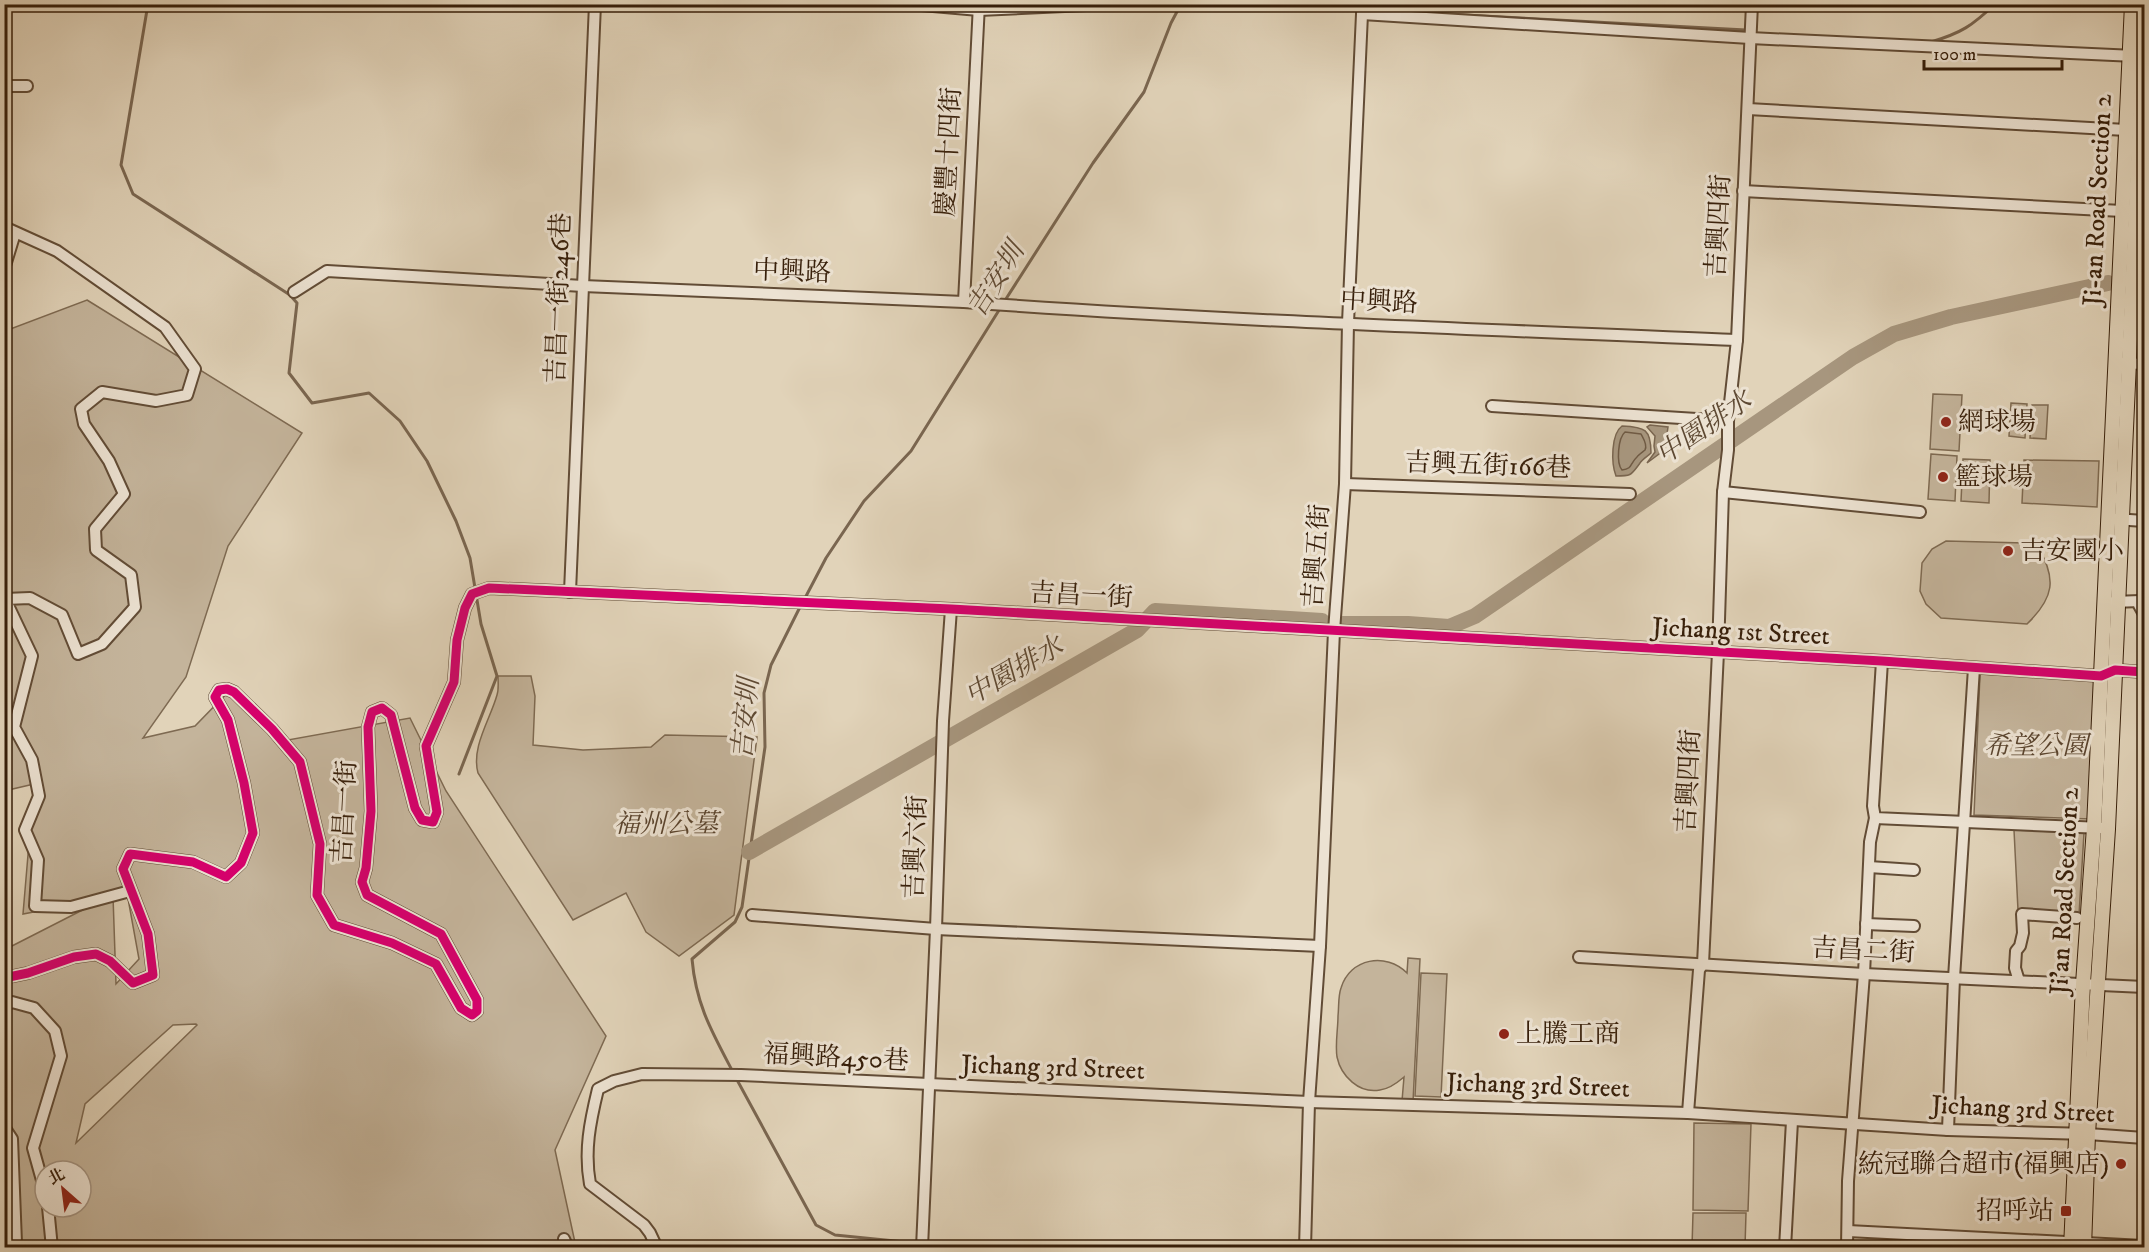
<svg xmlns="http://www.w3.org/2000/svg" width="2149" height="1252" font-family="'IM FELL DW Pica','Noto Serif TC',serif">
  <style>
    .green { fill: #c4b49b; stroke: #7e6a52; stroke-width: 1.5; fill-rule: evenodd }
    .water { fill: #a7967e; stroke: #7a6650; stroke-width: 1.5 }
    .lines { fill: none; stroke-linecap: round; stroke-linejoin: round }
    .shore { stroke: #6f5a44; stroke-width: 1.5 }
    .stream { stroke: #7a6650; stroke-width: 3 }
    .river { stroke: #a7967e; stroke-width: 16 }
    .minor-casing { stroke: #624c36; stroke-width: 14 }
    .major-casing { stroke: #371f0a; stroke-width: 16 }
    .minor { stroke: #ece2d2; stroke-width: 10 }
    .major { stroke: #e1d3b9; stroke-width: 14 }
    .cycleway-casing { stroke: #ece2d2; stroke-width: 13 }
    .cycleway { stroke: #d6006c; stroke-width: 9 }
    .poi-dot { fill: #8f2418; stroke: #ece2d2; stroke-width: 2 }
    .labels { text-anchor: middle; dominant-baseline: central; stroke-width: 6; stroke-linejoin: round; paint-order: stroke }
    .street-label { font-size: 26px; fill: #371f0a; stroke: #ece2d2 }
    .poi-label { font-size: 26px; fill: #371f0a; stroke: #ece2d2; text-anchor: start }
    .park-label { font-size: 26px; font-style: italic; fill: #5a442e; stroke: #ece2d2 }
    .water-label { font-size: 27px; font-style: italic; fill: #5e4933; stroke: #ece2d2 }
  </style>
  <rect width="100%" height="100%" fill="#e1d3b9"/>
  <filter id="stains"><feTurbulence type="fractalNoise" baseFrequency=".00333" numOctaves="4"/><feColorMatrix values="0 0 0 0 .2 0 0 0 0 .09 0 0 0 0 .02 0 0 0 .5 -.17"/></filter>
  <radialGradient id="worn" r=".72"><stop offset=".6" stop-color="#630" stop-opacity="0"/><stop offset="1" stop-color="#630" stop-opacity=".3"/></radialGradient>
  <g class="green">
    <path d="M87 300 302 433 228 546 186 677 143 738 195 726 234 686 277 742 410 718 446 791 606 1036 555 1150 576 1247H5L4 903 8 948 106 898 23 914 34 784 4 791 5 331ZM127 893 139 959 116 984 113 896ZM196 1024 197 1025 76 1143 85 1104 173 1025ZM45 1171H81V1207H45Z"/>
    <path d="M1933 394 1962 395 1959 451 1930 449Z"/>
    <path d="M2011 403 2027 404 2025 438 2009 436Z"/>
    <path d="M2032 405H2048L2046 439 2030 438Z"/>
    <path d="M1931 454 1957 456 1955 501 1928 499Z"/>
    <path d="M1963 459 1990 460 1989 503 1961 501Z"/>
    <path d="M2024 460 2099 461 2097 507 2022 503Z"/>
    <path d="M1946 541 2025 543 2038 547C2057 579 2054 598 2027 624L1941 618 1926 604 1920 591 1922 563 1932 549Z"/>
    <path d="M1980 674 2098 679 2091 819 1974 815Z"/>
    <path d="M498 676H531L535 696 533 745 583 750 651 747 665 735 757 737 734 915 679 956 646 932 626 893 573 920 478 773C471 747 490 720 497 695 499 689 498 683 498 676Z"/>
    <path d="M2014 830 2084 833 2079 915 2018 910Z"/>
    <path d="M1408 958 1420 959 1413 1102 1402 1101 1404 1077C1397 1083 1389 1089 1380 1090 1359 1094 1341 1076 1337 1057 1335 1044 1338 1029 1338 1016 1339 1007 1338 996 1341 988 1350 958 1386 952 1407 973Z"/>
    <path d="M1421 973 1447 974 1441 1097 1415 1096Z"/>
    <path d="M1694 1123 1751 1124 1748 1211 1693 1210Z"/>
    <path d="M1693 1213H1746L1745 1247H1692Z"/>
  </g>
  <g class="water">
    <path d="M1650 425 1668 427 1667 434 1670 438 1663 451 1647 463 1655 452 1654 446 1655 436 1647 427Z"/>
    <path d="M1622 426C1645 427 1651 429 1651 453 1648 456 1642 459 1640 463 1631 475 1632 476 1616 476 1611 463 1611 434 1622 426Z"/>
  </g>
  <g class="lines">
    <path class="shore" d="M1625 432 1641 434C1643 438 1648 445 1645 450 1644 451 1638 455 1637 457 1630 463 1633 469 1622 470 1616 463 1618 438 1625 432Z"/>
    <g class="stream">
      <path d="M148 4 121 165 133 194 290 295 297 303 289 373 312 403 369 393 400 421 427 461 456 521 470 558 481 624 497 676 459 774"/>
      <path d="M1265 4 1347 9"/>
      <path d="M1445 14 1746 30"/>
      <path d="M1931 42C1961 33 1972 26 1995 4"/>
      <path d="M1004 302 1093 163 1144 92 1171 23 1180 6 1186 4"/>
      <path d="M804 600 826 558 864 501 911 451 1001 307"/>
      <path d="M733 1072C712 1032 696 1005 692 959L735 922 742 907 765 747 764 693 771 665 801 605"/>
      <path d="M736 1078 816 1225 835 1235 965 1248"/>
    </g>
    <g class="river">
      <path d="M1343 624H1408L1449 627 1475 616 1853 357 1894 334 1951 317 2108 283"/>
      <path d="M749 852 1137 630 1155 611 1322 621"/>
    </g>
    <defs>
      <g id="minor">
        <path d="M910 4 979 10 1108 4"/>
        <path d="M1345 4 1368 6"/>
        <path d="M1362 14 1750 38 2135 56"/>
        <path d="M4 86H27"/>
        <path d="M1748 109 2126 130"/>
        <path d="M1743 191 2122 211"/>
        <path d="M4 227 57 251 165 327 195 369 187 395 156 401 102 392 81 409 84 424 109 461 124 494 95 529 96 550 131 575 135 607 102 644 78 654 62 615 30 598 5 599 32 656 14 727 32 760 39 796 25 830 38 860 35 906 71 907 130 891"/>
        <path d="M4 269 15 233"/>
        <path d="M294 292 327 271 583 286 964 302C1221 321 1479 329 1737 340"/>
        <path d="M964 302 979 4"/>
        <path d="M2121 363 2144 364"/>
        <path d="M1492 406 1728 421"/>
        <path d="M1345 484 1630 494"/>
        <path d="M1723 492 1920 512"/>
        <path d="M2115 519 2144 521"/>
        <path d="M570 592 595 4"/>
        <path d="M2144 595 2139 605 2144 614"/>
        <path d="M2113 602 2140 601"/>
        <path d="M1882 661 1873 806 1875 818 2102 828"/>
        <path d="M1869 867 1914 870"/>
        <path d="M752 915 936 929 1320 946"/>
        <path d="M1866 924 1914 926"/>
        <path d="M1579 957 1864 974 2144 987"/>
        <path d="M4 978 28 973 74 957 96 954 110 961 133 983 153 975 148 934 123 869 130 854 193 862 226 877 241 863 253 833 244 783 228 720 215 697 219 690 227 689 234 692 272 729 300 762 320 844 317 895 334 925 392 943 436 964 461 1008 472 1015 477 1011V1000L441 934 367 895 362 882 366 868 371 811 368 727 372 712 382 708 391 715 415 808 422 820 433 822 437 812 426 746 454 682 457 640 465 608 472 594 489 588 951 609 1882 661 2101 676 2115 670 2144 672"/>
        <path d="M2019 981 2015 968 2016 951 2020 946 2023 933 2022 914 2077 918"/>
        <path d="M4 1006 12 1002 34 1008 55 1031 61 1056 33 1148 45 1191"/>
        <path d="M1688 1113 1699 970 1703 964 1718 652 1723 492 1728 450V421L1737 340 1752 4"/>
        <path d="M4 1127 12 1139 16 1243 20 1248"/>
        <path d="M1948 1130 1954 978 1974 668"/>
        <path d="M48 1207 52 1248"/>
        <path d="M1848 1231 2144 1246"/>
        <path d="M564 1239 568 1248"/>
        <path d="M657 1248 650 1233 644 1225 590 1184C584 1151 590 1122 598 1089L614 1081 642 1074 741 1075 1309 1102 1688 1113 1948 1130 2088 1134 2144 1138"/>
        <path d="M922 1248 936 929 943 721 951 609"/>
        <path d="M1305 1248 1309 1102 1320 946 1334 631 1345 484 1348 323 1362 14"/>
        <path d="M1785 1248 1792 1121"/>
        <path d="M1847 1248 1848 1181 1864 974 1870 842 1875 818"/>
      </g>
      <g id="major">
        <path d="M2071 1248 2083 984 2094 827 2132 4"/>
        <path d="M2084 1248 2088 1134 2108 829 2144 28"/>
      </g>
    </defs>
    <use href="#minor" class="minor-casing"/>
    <use href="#major" class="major-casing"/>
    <use href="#minor" class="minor"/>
    <use href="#major" class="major"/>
    <defs>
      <path id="cycleway" d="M4 978 28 973 74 957 96 954 110 961 133 983 153 975 148 934 123 869 130 854 193 862 226 877 241 863 253 833 244 783 228 720 215 697 219 690 227 689 234 692 272 729 300 762 320 844 317 895 334 925 392 943 436 964 461 1008 472 1015 477 1011V1000L441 934 367 895 362 882 366 868 371 811 368 727 372 712 382 708 391 715 415 808 422 820 433 822 437 812 426 746 454 682 457 640 465 608 472 594 489 588 951 609 1882 661 2101 676 2115 670 2144 672"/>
    </defs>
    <use href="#cycleway" class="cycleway-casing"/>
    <use href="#cycleway" class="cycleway"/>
  </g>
  <g class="poi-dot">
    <circle cx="1946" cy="422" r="6"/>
    <circle cx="1943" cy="477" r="6"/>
    <circle cx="2008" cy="551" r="6"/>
    <circle cx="1504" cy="1034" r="6"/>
    <circle cx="2121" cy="1164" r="6"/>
    <rect x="2060" y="1205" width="12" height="12" rx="3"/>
  </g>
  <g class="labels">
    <g class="street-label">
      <text transform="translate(949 152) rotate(-87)">慶豐十四街</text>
      <text transform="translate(2098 200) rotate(-87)">Ji-an Road Section 2</text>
      <text transform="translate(1719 226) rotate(-87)">吉興四街</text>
      <text transform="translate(792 272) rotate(2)">中興路</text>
      <text transform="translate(559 298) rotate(-88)">吉昌一街246巷</text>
      <text transform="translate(1379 302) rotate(3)">中興路</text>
      <text transform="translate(1488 466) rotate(2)">吉興五街166巷</text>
      <text transform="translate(1317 556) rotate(-86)">吉興五街</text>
      <text transform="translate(1081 596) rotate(3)">吉昌一街</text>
      <text transform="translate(1741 632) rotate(3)">Jichang 1st Street</text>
      <text transform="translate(1689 781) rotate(-87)">吉興四街</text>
      <text transform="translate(345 812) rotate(-87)">吉昌一街</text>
      <text transform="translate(916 847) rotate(-88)">吉興六街</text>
      <text transform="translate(2065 891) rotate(-87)">Ji’an Road Section 2</text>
      <text transform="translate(1863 951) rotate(3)">吉昌二街</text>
      <text transform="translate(836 1058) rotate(3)">福興路450巷</text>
      <text transform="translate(1053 1068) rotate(2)">Jichang 3rd Street</text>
      <text transform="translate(1538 1086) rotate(2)">Jichang 3rd Street</text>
      <text transform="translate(2023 1110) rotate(3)">Jichang 3rd Street</text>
    </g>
    <g class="poi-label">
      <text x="1958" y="422">網球場</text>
      <text x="1955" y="477">籃球場</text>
      <text x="2020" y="551">吉安國小</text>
      <text x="1516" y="1034">上騰工商</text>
      <text x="2109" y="1164" text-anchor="end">統冠聯合超市(福興店)</text>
      <text x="2054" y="1211" text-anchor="end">招呼站</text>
    </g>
    <g class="park-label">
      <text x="2036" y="746">希望公園</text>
      <text x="666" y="824">福州公墓</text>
    </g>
    <g class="water-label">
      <text transform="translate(996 280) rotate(-58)">吉安圳</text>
      <text transform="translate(1704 428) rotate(-34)">中園排水</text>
      <text transform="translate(1014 671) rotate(-30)">中園排水</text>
      <text transform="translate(746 719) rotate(-85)">吉安圳</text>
    </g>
  </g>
  <rect width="2149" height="1252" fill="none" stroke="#e1d3b9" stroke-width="24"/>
  <rect x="6" y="6" width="2137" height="1240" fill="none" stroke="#371f0a" stroke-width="3"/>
  <rect x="12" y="12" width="2125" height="1228" fill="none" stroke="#371f0a" stroke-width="1.5"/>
  <g transform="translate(63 1189) rotate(332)"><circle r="28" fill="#ece2d2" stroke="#a49482" stroke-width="1.5"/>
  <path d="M0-4.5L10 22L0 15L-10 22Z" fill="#8f2418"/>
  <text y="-9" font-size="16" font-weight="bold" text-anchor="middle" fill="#371f0a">北</text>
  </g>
  <path d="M1924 60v9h138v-9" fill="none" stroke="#371f0a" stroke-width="3"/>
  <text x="1933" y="60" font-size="18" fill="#371f0a" stroke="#ece2d2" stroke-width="4.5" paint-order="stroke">100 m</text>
  <rect width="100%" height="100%" filter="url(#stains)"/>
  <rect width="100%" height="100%" fill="url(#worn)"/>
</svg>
